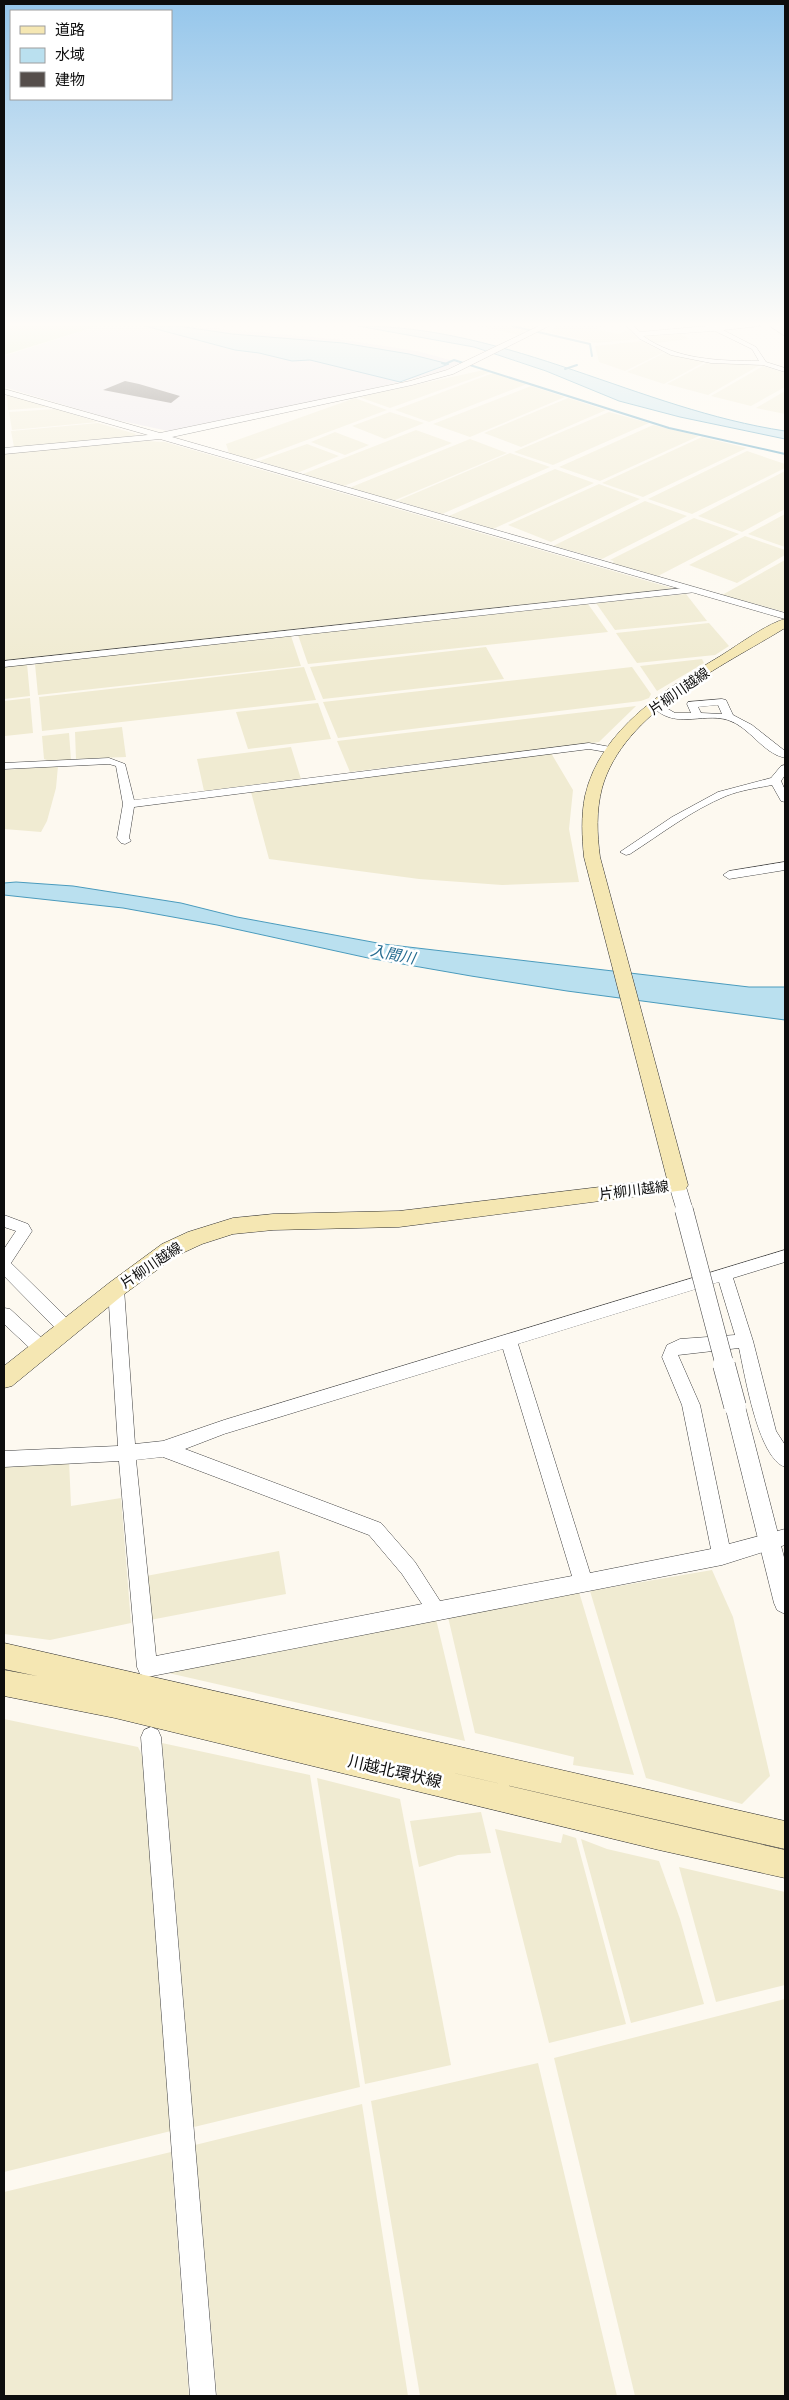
<svg xmlns="http://www.w3.org/2000/svg" width="789" height="2400" font-family="'Source Serif 4','Noto Sans JP',serif">
  <style>
    .industrial { fill: #e9e3eb }
    .farmland { fill: #f0ebd2 }
    .green { fill: #d5e4bd }
    .water { fill: #bae0ef; stroke: #4a9bbd }
    .lines { fill: none; stroke-linecap: round; stroke-linejoin: round }
    .stream { stroke: #4a9bbd; stroke-width: 2 }
    .building { fill: #554e4b }
    .minor-casing { stroke: #404040; stroke-width: 1 }
    .tertiary-casing { stroke: #404040; stroke-width: 1 }
    .secondary-casing { stroke: #2f2f2f; stroke-width: 1 }
    .minor { fill: #fff; fill-rule: evenodd }
    .tertiary { fill: #fff; fill-rule: evenodd }
    .secondary { fill: #f5e7b3; fill-rule: evenodd }
    .tertiary-bridge-far1-casing { stroke: #404040; stroke-width: 19; stroke-linecap: butt }
    .tertiary-bridge-casing { stroke: #404040; stroke-width: 23; stroke-linecap: butt }
    .tertiary-bridge-far1 { stroke: #fff; stroke-width: 18 }
    .tertiary-bridge { stroke: #fff; stroke-width: 22 }
    .labels { text-anchor: middle; dominant-baseline: central; stroke-width: 5; stroke-linejoin: round; paint-order: stroke }
    .street-label { font-size: 14px; fill: #0d0d0d; stroke: #fff }
    .water-label { font-size: 15px; font-style: italic; fill: #266c90; stroke: #fff }
    .near-street-label { font-size: 16px; fill: #0d0d0d; stroke: #fff }
  </style>
  <rect width="100%" height="100%" fill="#fdf9f0"/>
  <path class="industrial" d="M98 326H192L344 340 417 351 461 363 440 372 371 389 168 431 108 418 4 387V356Z"/>
  <g class="farmland">
    <path d="M479 326H534L518 335Z"/>
    <path d="M558 326H602L596 329 619 334 628 330 639 339 596 343 548 332Z"/>
    <path d="M681 334 689 339 655 343 643 335Z"/>
    <path d="M642 341 664 352 625 371 599 362 595 346Z"/>
    <path d="M666 352 706 361 664 384 627 372Z"/>
    <path d="M710 361 744 364 760 365 708 395 667 384Z"/>
    <path d="M763 366 785 373V387L751 406 711 396Z"/>
    <path d="M484 370 491 372 390 408 359 397Z"/>
    <path d="M493 373 527 384 429 422 395 410Z"/>
    <path d="M531 386 565 397 470 437 433 424Z"/>
    <path d="M785 391V414L756 408Z"/>
    <path d="M8 395 50 407 8 410 7 396Z"/>
    <path d="M355 398 387 410 253 460 229 453 226 444Z"/>
    <path d="M568 398 606 410 521 447 484 433Z"/>
    <path d="M56 409 98 422 12 430 9 412Z"/>
    <path d="M390 412 424 423 385 439 352 426Z"/>
    <path d="M609 412 649 423 553 465 514 452Z"/>
    <path d="M98 423 136 434 134 436 14 447 11 431Z"/>
    <path d="M653 425 699 436 600 481 559 467Z"/>
    <path d="M416 430 452 443 344 486 303 474Z"/>
    <path d="M335 432 369 445 345 455 311 442Z"/>
    <path d="M702 437 747 448 643 497 602 483Z"/>
    <path d="M470 439 507 453 393 501 349 488Z"/>
    <path d="M147 441 165 442 675 589 4 662V453Z"/>
    <path d="M307 444 339 456 297 473 259 461Z"/>
    <path d="M747 451 785 464V468L692 514 648 499Z"/>
    <path d="M510 453 550 467 442 514 397 501Z"/>
    <path d="M555 469 594 483 493 529 449 516Z"/>
    <path d="M785 471V509L742 532 698 516Z"/>
    <path d="M599 484 640 499 551 542 508 525Z"/>
    <path d="M645 501 687 516 602 559 553 546Z"/>
    <path d="M785 514V547L748 534Z"/>
    <path d="M694 518 739 534 658 576 612 563 614 561 610 560Z"/>
    <path d="M745 536 785 550V555L737 583 689 565Z"/>
    <path d="M785 560V612L722 595Z"/>
    <path d="M686 594 707 621 615 630 596 603Z"/>
    <path d="M588 604 608 632 308 664 298 635Z"/>
    <path d="M709 623 729 646 715 655 637 663 616 633Z"/>
    <path d="M291 636 301 666 38 695 35 664 37 663Z"/>
    <path d="M486 647 504 679 323 699 310 667Z"/>
    <path d="M702 659 704 663 657 691 640 666Z"/>
    <path d="M27 664 30 696 4 699V666Z"/>
    <path d="M304 667 316 700 42 731 39 697Z"/>
    <path d="M632 667 651 694 649 698 641 701 338 738 323 702Z"/>
    <path d="M30 698 33 733 5 736 4 701Z"/>
    <path d="M318 703 331 739 248 749 236 712Z"/>
    <path d="M636 706 599 742 350 772 337 741Z"/>
    <path d="M122 727 126 757 76 759 75 732Z"/>
    <path d="M69 733 71 760 50 761 44 759 42 736Z"/>
    <path d="M291 747 301 779 204 791 197 759Z"/>
    <path d="M551 753 573 790 569 829 579 882 502 885 419 879 269 859 251 792Z"/>
    <path d="M58 766 56 788 47 821 41 832 4 829V770Z"/>
    <path d="M69 1460 71 1506 121 1498 131 1623 50 1640 4 1634V1464Z"/>
    <path d="M279 1551 286 1594 150 1620 146 1576Z"/>
    <path d="M712 1570 733 1617 770 1776 742 1804 646 1778 590 1591Z"/>
    <path d="M579 1592 634 1775 573 1765 574 1757 475 1733 448 1617Z"/>
    <path d="M436 1619 465 1741 164 1672Z"/>
    <path d="M4 1719 138 1747 143 1757 171 2131 4 2172Z"/>
    <path d="M162 1743 310 1775 360 2087 194 2127Z"/>
    <path d="M317 1778 400 1799 451 2065 365 2084Z"/>
    <path d="M481 1812 491 1853 458 1855 419 1867 410 1821Z"/>
    <path d="M495 1829 561 1843 563 1834 576 1838 626 2024 549 2043Z"/>
    <path d="M581 1839 607 1849 659 1861 680 1919 704 2004 631 2023Z"/>
    <path d="M679 1867 785 1892V1985L716 2002Z"/>
    <path d="M785 1999V2396H635L554 2058Z"/>
    <path d="M538 2063 617 2396H420L371 2101Z"/>
    <path d="M362 2104 408 2396H217L195 2145Z"/>
    <path d="M171 2152 189 2396H4V2192Z"/>
  </g>
  <path class="green" d="M4 326H98L4 355Z"/>
  <g class="water">
    <path d="M145 326H178L232 334 343 343 409 354 449 364 400 382 310 360 292 361 259 353 235 350Z"/>
    <path d="M358 326C510 326 639 409 785 431V439L680 417 619 401 546 371 474 347Z"/>
    <path d="M16 882 73 886 181 903 237 917 383 944 749 987H785V1020L567 991 471 976 368 958 217 925 123 908 4 895V883Z"/>
  </g>
  <g class="lines">
    <g class="stream">
      <path d="M512 326 590 344 592 356"/>
      <path d="M442 363 445 364 454 360 669 428 785 454"/>
      <path d="M565 369 577 365"/>
    </g>
  </g>
  <path class="building" d="M125 381 139 384 180 396 171 403 103 390Z"/>
  <g class="lines">
    <defs>
      <g id="minor">
        <path d="M627 326H634L640 332 707 326H761L723 330 756 347 766 362 785 368V372L763 365 711 363 671 355 640 339ZM715 331 752 349 759 361C720 361 676 360 643 336Z"/>
        <path d="M693 587 697 590 696 592 4 667V661Z"/>
        <path d="M722 699 726 700 733 715 752 725 785 751V758C762 753 750 727 728 720 701 712 674 731 651 705L656 702 675 713H691L687 704 688 702ZM718 705 722 714 701 713 698 707Z"/>
        <path d="M589 743 616 748 617 750 612 753 589 749 134 807 129 838 131 841 125 844 121 843 117 838 123 804 116 766 109 764 4 769V763L109 758 125 764 134 800Z"/>
        <path d="M785 765V775L781 781 785 790V802L781 801 772 785C757 788 741 790 726 796 692 810 661 834 630 854L626 855 620 852 672 817 718 792 771 778 781 766Z"/>
        <path d="M785 862V870L729 879 723 875 729 871Z"/>
        <path d="M4 1215 28 1224 32 1231 11 1263 73 1324 75 1329 73 1334 67 1336 61 1334 4 1276V1249L16 1231 4 1227Z"/>
        <path d="M785 1250V1262L733 1278 753 1341 776 1431 785 1445V1467C758 1458 745 1375 739 1348L678 1355 700 1405 729 1544 785 1529V1545L722 1565 147 1677 140 1674 137 1667 119 1461 4 1467V1451L118 1446 108 1289 110 1285 116 1283 122 1285 124 1289 135 1444 163 1441 224 1420ZM719 1282 735 1335 680 1339 667 1345 662 1357 682 1405 711 1549 590 1573 518 1344ZM503 1349 572 1576 440 1601 415 1562 381 1523 185 1449 224 1434ZM163 1457 369 1535 402 1574 422 1604 156 1656 136 1460Z"/>
        <path d="M4 1308 10 1309 47 1343 49 1348 47 1353 41 1355 35 1353 4 1324Z"/>
        <path d="M151 1727 158 1730 161 1737 216 2396H190L141 1737 144 1730Z"/>
      </g>
      <g id="tertiary">
        <path d="M539 326H549L453 374 412 385 172 437 785 613V619L160 439 4 454V448L148 435 4 394V389L160 433 410 381 447 370Z"/>
        <path d="M770 326H779L785 331V336Z"/>
        <path d="M678 1179 684 1180 693 1210 690 1215 684 1217 678 1215 669 1185 672 1180Z"/>
        <path d="M735 1397 742 1400 745 1406 785 1561V1614L777 1610 774 1603 725 1406 728 1400Z"/>
      </g>
      <g id="secondary">
        <path d="M785 619V628C723 666 623 712 602 788 596 811 597 834 600 857L688 1185 685 1190 399 1227 273 1230 233 1234 202 1244 176 1256 123 1295 12 1386 4 1388V1366L109 1283 162 1244 188 1232 233 1218 273 1214 399 1211 667 1179 584 857C582 837 581 816 585 796 600 729 667 688 722 655 738 645 768 623 785 619Z"/>
        <path d="M4 1643 785 1821V1849L445 1771 785 1850V1878L659 1850 115 1718 4 1696V1670L37 1676 4 1669Z"/>
      </g>
    </defs>
    <use href="#minor" class="minor-casing"/>
    <use href="#tertiary" class="tertiary-casing"/>
    <use href="#secondary" class="secondary-casing"/>
    <use href="#minor" class="minor"/>
    <use href="#tertiary" class="tertiary"/>
    <use href="#secondary" class="secondary"/>
    <defs>
      <path id="tertiary-bridge-far1" d="M684 1210 725 1366"/>
      <path id="tertiary-bridge" d="M724 1365 735 1406"/>
    </defs>
    <use href="#tertiary-bridge-far1" class="tertiary-bridge-far1-casing"/>
    <use href="#tertiary-bridge" class="tertiary-bridge-casing"/>
    <use href="#tertiary-bridge-far1" class="tertiary-bridge-far1"/>
    <use href="#tertiary-bridge" class="tertiary-bridge"/>
  </g>
  <linearGradient id="sky" x2="0" y2="1"><stop stop-color="#95c6eb"/><stop offset="0.49" stop-color="#fefcf8"/><stop offset="1" stop-color="#fefcf8" stop-opacity="0"/></linearGradient>
  <rect width="789" height="662" fill="url(#sky)"/>
  <g class="labels">
    <g class="street-label">
      <text transform="translate(679 691) rotate(-35)">片柳川越線</text>
      <text transform="translate(634 1190) rotate(-7)">片柳川越線</text>
      <text transform="translate(151 1265) rotate(-34)">片柳川越線</text>
    </g>
    <g class="water-label">
      <text transform="translate(393 954) rotate(11)">入間川</text>
    </g>
    <g class="near-street-label">
      <text transform="translate(395 1771) rotate(13)">川越北環状線</text>
    </g>
  </g>
  <rect width="789" height="2400" fill="none" stroke="#0d0d0d" stroke-width="10"/>
  <rect x="10" y="10" width="162" height="90" fill="#ffffff" stroke="#9e9e9e"/>
  <rect x="20" y="26" width="25" height="8" fill="#f5e7b3" stroke="#9e9e9e"/>
  <text x="55" y="35" font-size="15" fill="#0d0d0d">道路</text>
  <rect x="20" y="48" width="25" height="15" fill="#bae0ef" stroke="#9e9e9e"/>
  <text x="55" y="60" font-size="15" fill="#0d0d0d">水域</text>
  <rect x="20" y="72" width="25" height="15" fill="#554e4b" stroke="#9e9e9e"/>
  <text x="55" y="85" font-size="15" fill="#0d0d0d">建物</text>
</svg>
